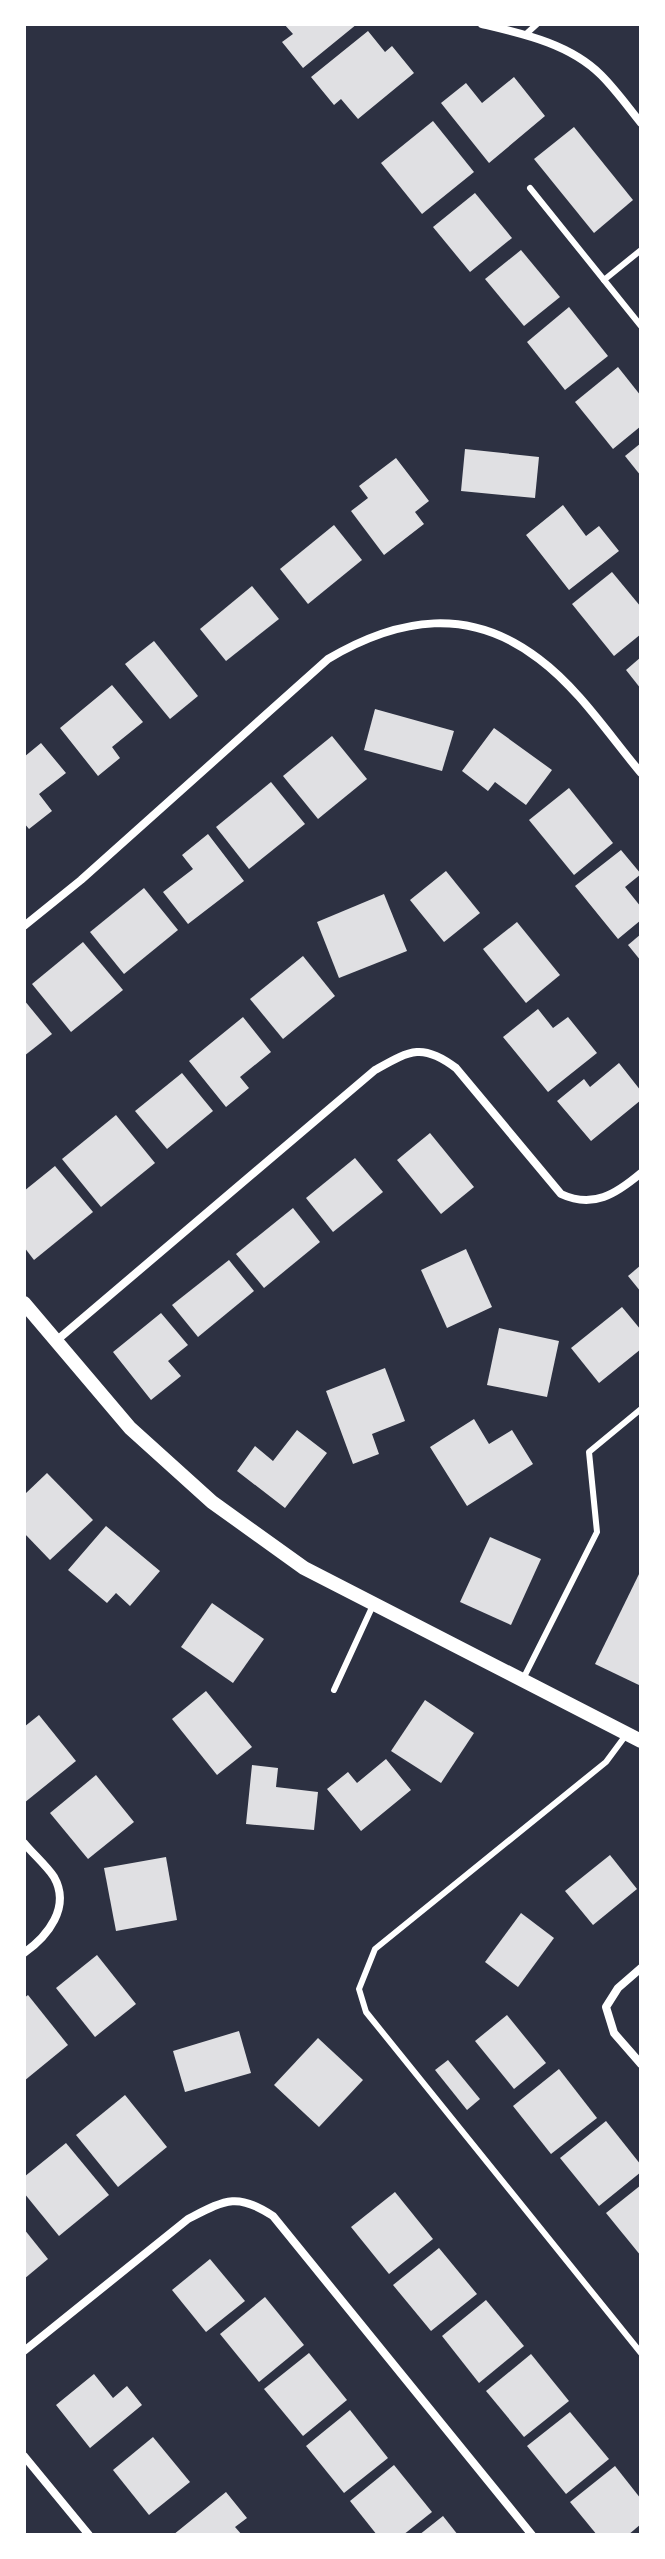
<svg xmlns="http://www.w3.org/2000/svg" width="665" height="2559" font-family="Lora,serif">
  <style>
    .building { fill: #e0e0e3 }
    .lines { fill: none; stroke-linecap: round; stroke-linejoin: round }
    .service { stroke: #fff; stroke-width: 6 }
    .minor { stroke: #fff; stroke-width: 8 }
    .tertiary { stroke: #fff; stroke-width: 14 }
  </style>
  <rect width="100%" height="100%" fill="#2d3142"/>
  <g class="building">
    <path d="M284 24H357L303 68 282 42 293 34Z"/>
    <path d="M368 31 385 52 392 46 414 73 358 119 341 99 334 105 311 77Z"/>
    <path d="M514 77 545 116 489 163 441 103 466 83 482 103Z"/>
    <path d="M433 121 474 172 422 214 381 163Z"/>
    <path d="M574 127 633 200 594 233 534 159Z"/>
    <path d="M475 193 512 238 470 272 433 227Z"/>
    <path d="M521 250 560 297 524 326 485 279Z"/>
    <path d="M569 307 608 356 565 390 527 342Z"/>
    <path d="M618 367 641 396V426L613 449 575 402Z"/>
    <path d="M641 443V476L625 456Z"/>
    <path d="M465 449 539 457 535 498 461 491Z"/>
    <path d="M396 458 429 501 415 512 424 524 384 555 351 511 368 498 359 486Z"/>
    <path d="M563 505 586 536 599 526 619 551 569 590 526 535Z"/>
    <path d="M334 525 362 560 308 604 280 569Z"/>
    <path d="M612 572 641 607V634L614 656 572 604Z"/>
    <path d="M252 586 279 619 226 661 200 629Z"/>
    <path d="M154 641 198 696 170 719 125 664Z"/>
    <path d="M641 657V689L626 670Z"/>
    <path d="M112 685 143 722 112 747 120 758 98 776 60 728Z"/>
    <path d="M375 709 454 731 442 771 364 750Z"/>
    <path d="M494 728 552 770 526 805 495 782 488 791 462 771Z"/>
    <path d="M332 736 367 779 318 819 283 776Z"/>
    <path d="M41 743 66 773 39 794 52 811 29 829 24 823V757Z"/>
    <path d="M271 782 305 824 249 869 216 827Z"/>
    <path d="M569 788 613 843 574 875 529 820Z"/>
    <path d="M208 834 244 881 188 924 163 892 193 869 182 855Z"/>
    <path d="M621 850 641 874 625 887 641 907V920L618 939 575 886Z"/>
    <path d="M446 871 480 913 444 942 410 900Z"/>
    <path d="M144 888 178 930 124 974 90 932Z"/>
    <path d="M384 894 407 951 339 978 317 922Z"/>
    <path d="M517 922 560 975 526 1003 483 949Z"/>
    <path d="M641 934V961L628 945Z"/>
    <path d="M83 942 123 990 71 1032 32 984Z"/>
    <path d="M303 956 335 996 283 1039 250 999Z"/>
    <path d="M24 1000 52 1034 24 1056Z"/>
    <path d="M538 1009 553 1028 568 1017 597 1053 548 1092 503 1037Z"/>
    <path d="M243 1017 271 1052 240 1077 249 1088 226 1107 189 1061Z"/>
    <path d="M619 1063 641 1091V1100L591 1141 557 1101 584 1079 590 1087Z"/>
    <path d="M182 1073 213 1111 167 1149 135 1111Z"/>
    <path d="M116 1115 155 1163 101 1207 62 1159Z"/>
    <path d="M430 1133 474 1187 441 1214 397 1160Z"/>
    <path d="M355 1158 383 1192 333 1232 306 1198Z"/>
    <path d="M55 1166 93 1212 34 1260 24 1247V1191Z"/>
    <path d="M293 1208 320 1242 264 1288 236 1254Z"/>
    <path d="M466 1249 492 1307 447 1328 421 1270Z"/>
    <path d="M229 1260 254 1291 198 1337 172 1305Z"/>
    <path d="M641 1265V1292L628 1276Z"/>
    <path d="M622 1307 641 1330V1349L599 1383 571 1348Z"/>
    <path d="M161 1313 188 1345 168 1361 181 1376 151 1400 113 1352Z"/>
    <path d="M499 1328 559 1341 547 1397 487 1385Z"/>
    <path d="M385 1368 405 1421 372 1434 379 1454 353 1464 326 1391Z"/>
    <path d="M474 1419 489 1444 512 1430 533 1464 467 1506 430 1447Z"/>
    <path d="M297 1430 327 1453 285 1508 237 1471 255 1446 273 1461Z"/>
    <path d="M47 1473 93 1520 50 1560 24 1533V1495Z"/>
    <path d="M106 1526 160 1571 130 1606 116 1593 107 1603 68 1570Z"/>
    <path d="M490 1537 541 1559 511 1625 460 1602Z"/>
    <path d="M641 1570V1686L595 1664Z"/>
    <path d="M212 1603 264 1639 233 1683 181 1647Z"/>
    <path d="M206 1691 252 1747 217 1775 172 1719Z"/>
    <path d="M425 1700 474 1733 441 1783 391 1751Z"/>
    <path d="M39 1715 76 1761 24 1803V1727Z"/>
    <path d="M386 1759 411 1790 361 1831 327 1789 348 1772 357 1783Z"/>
    <path d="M252 1765 278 1768 276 1787 318 1792 314 1830 246 1824Z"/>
    <path d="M96 1775 134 1822 88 1859 50 1813Z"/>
    <path d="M610 1855 637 1889 593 1925 565 1891Z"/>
    <path d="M166 1857 177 1920 116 1931 104 1868Z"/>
    <path d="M521 1913 554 1938 518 1987 485 1962Z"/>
    <path d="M97 1955 136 2004 95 2037 56 1988Z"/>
    <path d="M28 1995 68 2045 24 2081V1998Z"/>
    <path d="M507 2015 546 2063 514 2089 475 2041Z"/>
    <path d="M239 2031 251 2073 185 2092 173 2051Z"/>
    <path d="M318 2038 363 2080 319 2127 274 2085Z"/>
    <path d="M448 2060 480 2099 467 2110 435 2070Z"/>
    <path d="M559 2069 597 2118 551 2154 513 2106Z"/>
    <path d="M125 2095 167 2147 118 2187 76 2135Z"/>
    <path d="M606 2121 641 2165V2172L599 2206 560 2158Z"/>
    <path d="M66 2143 109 2195 59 2236 24 2193V2177Z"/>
    <path d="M641 2185V2256L606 2213Z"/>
    <path d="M395 2192 433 2239 389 2274 351 2227Z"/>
    <path d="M24 2229 48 2259 24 2279Z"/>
    <path d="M439 2248 477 2294 431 2331 393 2285Z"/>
    <path d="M210 2259 245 2301 206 2332 172 2290Z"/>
    <path d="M265 2297 304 2345 259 2382 220 2334Z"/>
    <path d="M486 2300 524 2346 479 2383 442 2336Z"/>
    <path d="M309 2353 347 2400 303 2436 264 2389Z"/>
    <path d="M531 2354 569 2401 524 2437 486 2391Z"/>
    <path d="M94 2374 113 2398 127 2386 142 2405 90 2448 56 2405Z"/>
    <path d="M350 2410 388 2458 344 2493 306 2446Z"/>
    <path d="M570 2412 609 2459 566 2494 527 2446Z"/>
    <path d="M153 2437 190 2482 149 2515 113 2470Z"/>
    <path d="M394 2465 432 2512 403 2535H377L350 2501Z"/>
    <path d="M615 2466 641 2499V2524L628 2535H597L570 2502Z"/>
    <path d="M226 2492 247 2518 235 2527 242 2535H173Z"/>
    <path d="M443 2516 458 2535H419Z"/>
  </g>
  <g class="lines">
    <g class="service">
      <path d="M525 35 537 24"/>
      <path d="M530 188 604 280 641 250"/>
      <path d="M604 280 641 326"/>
      <path d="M523 1679 597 1532 589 1452 641 1409"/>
      <path d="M334 1690 374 1603"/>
      <path d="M626 1735 606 1762 375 1949 359 1989 366 2012 641 2353"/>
    </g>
    <g class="minor">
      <path d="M482 24C524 34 570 44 601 75 616 90 628 107 641 123"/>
      <path d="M24 926 81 880 328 659C399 617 470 606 539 659 579 689 609 735 641 773"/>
      <path d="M56 1341 375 1070C409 1051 422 1042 456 1068L561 1194C593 1209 616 1194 641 1173"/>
      <path d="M24 1843C33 1854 46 1865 54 1877 71 1907 48 1936 24 1953"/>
      <path d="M641 1968 618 1988 606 2007 614 2033 641 2064"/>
      <path d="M24 2351 188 2219C225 2200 237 2192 273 2216L532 2535"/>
      <path d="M24 2456 89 2535"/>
    </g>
    <path class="tertiary" d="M24 1303 130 1428 212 1502 304 1568 641 1741"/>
  </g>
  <rect width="665" height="2559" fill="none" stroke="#ffffff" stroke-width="52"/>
</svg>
